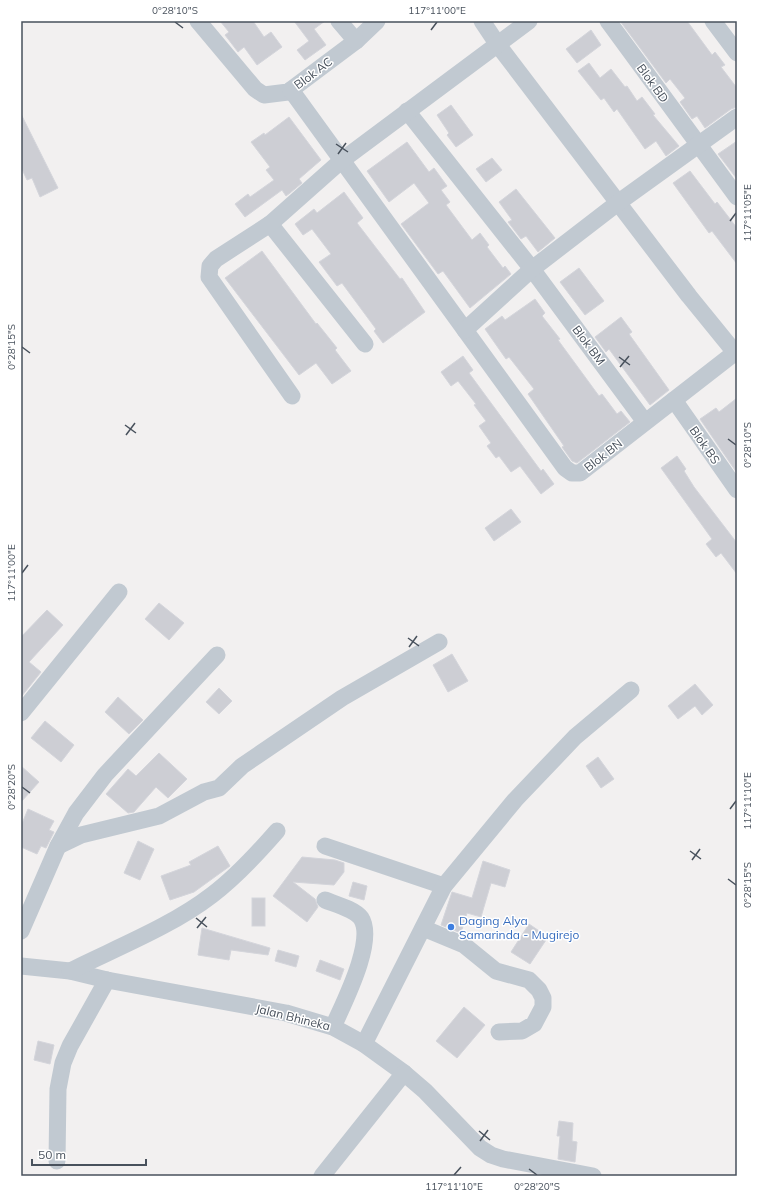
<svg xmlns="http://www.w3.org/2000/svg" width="758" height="1197" font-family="Mulish,sans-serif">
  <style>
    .building { fill: #cdced4; stroke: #d4d5db }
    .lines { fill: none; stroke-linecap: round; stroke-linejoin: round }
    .minor { stroke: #c1c9d1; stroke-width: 17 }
    .ticks { fill: none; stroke: #48515c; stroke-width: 1.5 }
    .shop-dot { fill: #3f7fe0; stroke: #fff; stroke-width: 1.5 }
    .labels { text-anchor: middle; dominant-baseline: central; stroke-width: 3; stroke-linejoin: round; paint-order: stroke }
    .street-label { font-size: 12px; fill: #48515c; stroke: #fff }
    .shop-label { font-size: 12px; fill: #366cbe; stroke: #fff; text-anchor: start }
    .neatline { fill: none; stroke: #48515c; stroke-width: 1.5 }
    .ticks-label { font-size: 10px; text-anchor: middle; fill: #48515c }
  </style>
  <rect width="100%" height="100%" fill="#f2f0f0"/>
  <g class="building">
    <path d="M220 21H253L264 37 271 32 282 47 257 65 244 47 238 52 225 35 229 32Z"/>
    <path d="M294 21H325L314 29 326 45 305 60 297 50 309 41Z"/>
    <path d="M620 21H687L712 55 715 52 725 65 721 67 737 88V107L731 109 705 128 697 116 692 119 680 102 685 98 670 79 666 83Z"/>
    <path d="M591 30 601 45 577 63 566 49Z"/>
    <path d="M589 63 600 78 611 69 625 87 627 86 637 101 642 97 655 114 653 115 679 146 666 156 656 141 645 149 617 109 614 112 604 98 601 100 578 71Z"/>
    <path d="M451 105 473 135 456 147 447 135 449 133 437 115Z"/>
    <path d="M21 114 58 188 40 197 32 178 27 180 21 167Z"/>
    <path d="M289 117 321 160 299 179 302 183 290 193 286 196 282 190 245 217 235 204 248 194 250 197 274 180 266 170 270 167 251 142 264 133 265 135Z"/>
    <path d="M737 141V179L718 154Z"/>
    <path d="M407 142 429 172 434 168 447 186 441 190 450 202 446 205 472 240 480 233 489 245 487 247 503 268 505 266 511 274 470 308 443 271 438 274 401 224 429 203 414 183 389 202 367 171Z"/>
    <path d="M492 158 502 170 486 182 476 169Z"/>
    <path d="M690 171 715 204 717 202 737 228V264L712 231 709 233 673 183Z"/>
    <path d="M516 189 555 238 538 252 526 236 521 239 518 235 508 222 512 220 499 202Z"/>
    <path d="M344 192 363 218 357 223 400 279 402 278 425 312 383 343 374 331 376 329 342 283 337 286 319 262 331 254 312 229 303 235 295 224 314 209 317 213Z"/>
    <path d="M262 251 316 324 317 323 337 348 335 350 351 371 332 384 316 363 299 375 225 278Z"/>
    <path d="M579 268 604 301 585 315 560 282Z"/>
    <path d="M535 299 545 313 542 316 560 339 558 340 599 396 602 394 617 414 621 411 630 422 577 463 572 461 562 447 564 446 528 394 534 389 509 357 506 359 485 329 502 316 505 320Z"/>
    <path d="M621 317 632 332 629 334 669 390 650 405 609 349 606 352 595 337Z"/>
    <path d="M463 356 473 370 469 373 541 471 543 469 554 484 541 494 520 466 511 472 499 456 496 458 487 446 491 443 479 426 486 421 474 405 476 404 458 381 451 386 441 372Z"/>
    <path d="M737 398V473L700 419 716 408 719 412Z"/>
    <path d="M677 456 686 469 684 471 694 487 737 543V574L721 553 716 557 706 544 712 539 661 468Z"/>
    <path d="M511 509 521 522 494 541 485 528Z"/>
    <path d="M159 603 184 623 169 640 145 619Z"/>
    <path d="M47 610 63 625 29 662 41 672 21 697V637Z"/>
    <path d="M452 654 468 681 448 692 433 665Z"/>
    <path d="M695 684 713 705 702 715 695 706 678 719 668 706Z"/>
    <path d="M219 688 232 701 219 714 206 702Z"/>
    <path d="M118 697 143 720 129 734 105 712Z"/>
    <path d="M45 721 74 745 61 762 31 738Z"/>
    <path d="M159 753 187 779 168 798 156 787 134 812 128 813 106 794 128 769 136 776Z"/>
    <path d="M598 757 614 779 601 788 586 766Z"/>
    <path d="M21 766 39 782 21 802Z"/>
    <path d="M28 809 54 821 49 830 54 832 46 848 41 846 37 854 21 847V826Z"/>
    <path d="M138 841 154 849 140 880 124 873Z"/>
    <path d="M218 846 230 866 194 892 170 900 161 876 191 865 189 862Z"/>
    <path d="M302 857 335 860 344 863V872L334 885 293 882 315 899 318 907 307 922 273 896Z"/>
    <path d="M483 861 510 870 505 887 491 883 481 917 467 913 461 933 441 925 452 892 472 898Z"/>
    <path d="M353 882 367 886 364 900 349 896Z"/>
    <rect x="252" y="898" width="13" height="28"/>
    <path d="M529 924 548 937 530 964 511 952Z"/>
    <path d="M202 928 270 948 268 955 231 950 229 960 198 955Z"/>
    <path d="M278 950 299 956 296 967 275 961Z"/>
    <path d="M320 960 344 969 340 980 316 971Z"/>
    <path d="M464 1007 485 1025 457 1058 436 1041Z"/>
    <path d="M38 1041 54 1045 50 1064 34 1060Z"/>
    <path d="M559 1121 573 1123 572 1141 577 1142 575 1162 558 1159 560 1136H557Z"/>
  </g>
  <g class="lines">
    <g class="minor">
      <path d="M198 21 255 89 264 95 288 92 356 41 377 21"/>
      <path d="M339 21 356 41"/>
      <path d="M482 21 498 45 689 296 737 355"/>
      <path d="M608 21 737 197"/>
      <path d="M713 21 737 53"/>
      <path d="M291 90 565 468 572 473H580L737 351"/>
      <path d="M407 111 532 269 645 422"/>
      <path d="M270 224 365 344"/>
      <path d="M465 330 532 269 619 202 737 117"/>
      <path d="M292 396 209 277 210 266 216 259 270 224 341 161 529 21"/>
      <path d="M674 400 737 490"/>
      <path d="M21 713 119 592"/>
      <path d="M58 846 81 835 159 816 204 792 219 788 242 766 342 698 439 642"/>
      <path d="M325 846 444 886"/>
      <path d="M325 900C335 904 354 909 361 918 376 941 343 1004 333 1027"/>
      <path d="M423 928 464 945 496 971 529 980 539 990 543 998V1007L534 1024 522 1031 499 1032"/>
      <path d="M21 931 58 846 76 813 105 775 217 655"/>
      <path d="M21 966 70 971 107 980 286 1013 333 1027 364 1044 404 1073 425 1091 480 1148 491 1155 503 1159 593 1176"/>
      <path d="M70 971C116 948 172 926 212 895 236 877 257 854 277 831"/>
      <path d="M364 1044 444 886 515 800 575 737 631 690"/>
      <path d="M57 1161 58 1089 63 1063 70 1046 107 980"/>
      <path d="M322 1176 404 1073"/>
    </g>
  </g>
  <path class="ticks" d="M175 22 183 28M431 30 437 22M336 144 348 152M338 154 346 143M730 221 736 213M22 347 30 353M619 357 630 365M620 367 629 356M125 425 136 433M126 435 135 423M728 439 736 445M22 573 28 565M408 638 419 646M409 647 417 636M22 787 30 793M730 809 736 801M690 851 701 859M692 860 700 849M728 879 736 885M196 918 207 927M197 928 206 917M479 1131 490 1140M480 1141 488 1130M529 1169 537 1175M454 1175 461 1167"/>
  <circle class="shop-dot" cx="451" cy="927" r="4"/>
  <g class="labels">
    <g class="street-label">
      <text transform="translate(313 73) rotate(-37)">Blok AC</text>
      <text transform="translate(653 83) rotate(54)">Blok BD</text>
      <text transform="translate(589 345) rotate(53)">Blok BM</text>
      <text transform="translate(705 445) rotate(55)">Blok BS</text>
      <text transform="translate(603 455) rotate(-38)">Blok BN</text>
      <text transform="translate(293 1017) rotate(14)">Jalan Bhineka</text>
    </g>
    <g class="shop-label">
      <text x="459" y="920">Daging Alya<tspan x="459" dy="14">Samarinda - Mugirejo</tspan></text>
    </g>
  </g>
  <rect width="758" height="1197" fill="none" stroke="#ffffff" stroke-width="44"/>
  <path d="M32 1159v6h114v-6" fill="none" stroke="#48515c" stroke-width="2"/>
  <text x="38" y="1159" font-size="12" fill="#48515c" stroke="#ffffff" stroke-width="3" paint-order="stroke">50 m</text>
  <rect x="22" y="22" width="714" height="1153" class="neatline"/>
  <g class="ticks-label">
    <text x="175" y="14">0°28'10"S</text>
    <text x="437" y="14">117°11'00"E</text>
    <text transform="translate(747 213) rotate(-90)" y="4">117°11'05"E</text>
    <text transform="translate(11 347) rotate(-90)" y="4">0°28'15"S</text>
    <text transform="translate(747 445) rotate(-90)" y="4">0°28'10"S</text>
    <text transform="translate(11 573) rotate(-90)" y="4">117°11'00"E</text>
    <text transform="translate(11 787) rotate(-90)" y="4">0°28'20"S</text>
    <text transform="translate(747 801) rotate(-90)" y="4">117°11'10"E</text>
    <text transform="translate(747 885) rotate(-90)" y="4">0°28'15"S</text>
    <text x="454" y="1190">117°11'10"E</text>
    <text x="537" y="1190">0°28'20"S</text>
  </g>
</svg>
